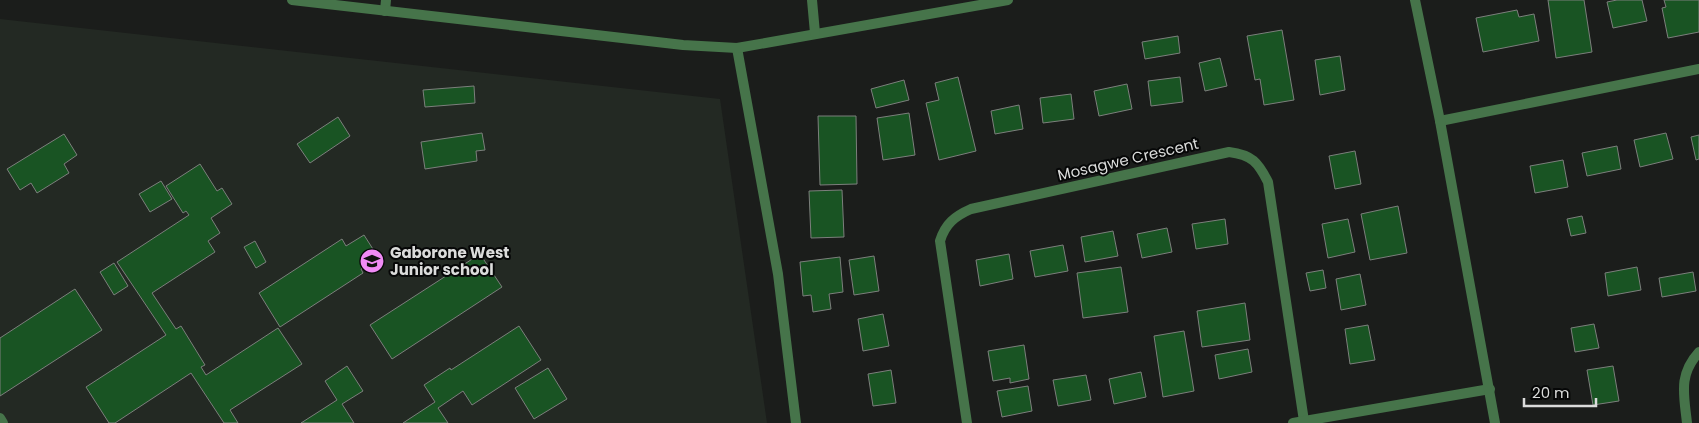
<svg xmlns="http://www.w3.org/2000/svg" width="1699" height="423" font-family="Poppins,sans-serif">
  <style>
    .built { fill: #232923 }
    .building { fill: #195423; stroke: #7c7f7c }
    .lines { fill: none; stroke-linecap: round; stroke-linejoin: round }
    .service { stroke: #46744a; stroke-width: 10 }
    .minor { stroke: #46744a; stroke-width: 10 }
    .tertiary { stroke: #46744a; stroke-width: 10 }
    .labels { text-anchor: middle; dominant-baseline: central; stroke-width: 4; stroke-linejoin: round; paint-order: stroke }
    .street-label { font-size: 15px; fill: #dbdcdb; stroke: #060707 }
    .poi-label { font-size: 15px; font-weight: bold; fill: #dbdcdb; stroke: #060707; text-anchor: start }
  </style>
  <rect width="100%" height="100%" fill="#1b1d1b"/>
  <path class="built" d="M0 19 720 99 767 423H0Z"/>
  <g class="building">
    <path d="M1548 0H1584L1592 52 1556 58Z"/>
    <path d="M1617 0H1642L1647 21 1613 28 1607 2Z"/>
    <path d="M1664 0H1699V32L1668 38 1662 8 1666 7Z"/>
    <path d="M1517 10 1519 17 1534 14 1539 41 1483 52 1476 18Z"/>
    <path d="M1282 30 1294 100 1264 105 1260 79 1255 80 1247 36Z"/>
    <path d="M1178 36 1180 53 1145 59 1142 42Z"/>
    <path d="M1340 56 1345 90 1320 95 1315 60Z"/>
    <path d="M1220 58 1227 86 1205 91 1199 63Z"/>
    <path d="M958 77 976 151 939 160 926 103 939 100 935 83Z"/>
    <path d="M1180 77 1183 102 1151 106 1148 81Z"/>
    <path d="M904 80 909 100 876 108 871 89Z"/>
    <path d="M1127 84 1132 109 1099 116 1094 91Z"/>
    <path d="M474 86 475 103 425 107 423 90Z"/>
    <path d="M1071 94 1074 119 1043 123 1040 98Z"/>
    <path d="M1019 105 1023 129 995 134 991 111Z"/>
    <path d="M909 113 915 155 883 160 877 118Z"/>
    <path d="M818 116H856L857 184 820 185Z"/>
    <path d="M338 117 350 136 310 163 297 144Z"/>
    <path d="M482 133 485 150 476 151 477 161 425 169 421 142Z"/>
    <path d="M1666 133 1673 159 1640 167 1634 140Z"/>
    <path d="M64 134 77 155 64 164 69 173 37 193 31 183 20 190 7 169Z"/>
    <path d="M1699 135V159L1696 160 1691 137Z"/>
    <path d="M1617 146 1621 169 1587 176 1582 153Z"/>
    <path d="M1355 151 1361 184 1335 189 1329 156Z"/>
    <path d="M1563 160 1568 187 1535 193 1530 166Z"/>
    <path d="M200 164 217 191 222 188 232 204 211 218 220 233 208 241 215 252 152 293 176 329 181 326 205 365 201 367 206 375 278 328 302 364 230 410 238 423H224L191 373 115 423H109L86 387 166 335 117 262 189 215 186 211 183 213 166 186Z"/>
    <path d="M161 181 172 199 150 212 139 194Z"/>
    <path d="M842 190 844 237 811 238 809 191Z"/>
    <path d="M1398 206 1407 253 1370 260 1361 214Z"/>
    <path d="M1582 216 1586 233 1571 236 1567 219Z"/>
    <path d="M1225 219 1228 244 1196 249 1192 224Z"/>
    <path d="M1348 219 1355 252 1328 258 1322 224Z"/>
    <path d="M1167 228 1172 252 1142 258 1137 234Z"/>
    <path d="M1113 231 1118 256 1085 262 1081 237Z"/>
    <path d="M364 235 378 257 361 269 363 273 280 327 259 293 342 239 346 246Z"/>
    <path d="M255 241 266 262 256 268 244 247Z"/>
    <path d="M1063 245 1068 271 1035 277 1030 251Z"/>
    <path d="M480 254 502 287 392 359 370 325Z"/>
    <path d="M1009 254 1013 279 980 286 976 260Z"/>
    <path d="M874 256 879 291 854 295 849 260Z"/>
    <path d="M840 257 843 292 829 294 831 309 813 312 811 295 803 296 800 262Z"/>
    <path d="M114 263 128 286 114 295 100 272Z"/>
    <path d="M1121 267 1128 312 1083 318 1077 273Z"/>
    <path d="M1637 267 1641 290 1608 296 1605 273Z"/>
    <path d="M1323 270 1326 288 1310 291 1306 273Z"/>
    <path d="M1693 272 1696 291 1662 297 1659 278Z"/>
    <path d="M1360 274 1366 305 1341 310 1336 279Z"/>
    <path d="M75 289 102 330 0 396V338Z"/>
    <path d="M1245 303 1250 340 1202 347 1197 311Z"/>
    <path d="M883 314 889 346 863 351 858 319Z"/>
    <path d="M1594 324 1599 348 1575 352 1571 328Z"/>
    <path d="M1368 325 1375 360 1350 364 1345 329Z"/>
    <path d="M519 326 541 360 472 405 463 391 438 408 448 423H403L435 402 424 385 450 368 451 370Z"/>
    <path d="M1184 331 1194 391 1163 397 1154 336Z"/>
    <path d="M1024 345 1029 379 1010 383V378L993 381 988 351Z"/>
    <path d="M1248 349 1252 372 1219 379 1215 355Z"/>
    <path d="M347 366 363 391 342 404 354 423H301L337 400 325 381Z"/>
    <path d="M1613 366 1619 401 1593 405 1587 370Z"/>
    <path d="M548 368 567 399 534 419 515 388Z"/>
    <path d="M891 370 896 403 873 406 868 374Z"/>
    <path d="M1141 372 1146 397 1114 404 1109 379Z"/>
    <path d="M1086 375 1091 400 1058 406 1053 380Z"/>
    <path d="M1028 386 1032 411 1002 417 997 391Z"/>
  </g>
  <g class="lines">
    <path class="service" d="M0 418 3 423"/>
    <g class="minor">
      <path d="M385 11 386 0"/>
      <path d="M737 48 778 274 796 423"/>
      <path d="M1440 121 1699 69"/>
      <path d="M967 423 940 241C945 224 955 216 971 209L1229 152C1252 155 1258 162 1268 182L1304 421"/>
      <path d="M1293 423 1490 389"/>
      <path d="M1687 423C1684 395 1678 375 1699 352"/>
    </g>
    <g class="tertiary">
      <path d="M292 0 683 45 737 48 1008 0"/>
      <path d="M812 0 815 33"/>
      <path d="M1415 0 1440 121 1495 423"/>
    </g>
  </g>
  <defs>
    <symbol id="school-disc" viewBox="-11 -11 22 22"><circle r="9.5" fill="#f08bf6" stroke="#060707"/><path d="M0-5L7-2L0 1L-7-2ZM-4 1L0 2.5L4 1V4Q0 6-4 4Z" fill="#111"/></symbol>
  </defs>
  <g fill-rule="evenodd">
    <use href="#school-disc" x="358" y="247" width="28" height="28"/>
  </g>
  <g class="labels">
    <g class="street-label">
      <text transform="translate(1128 159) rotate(-13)">Mosagwe Crescent</text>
    </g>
    <g class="poi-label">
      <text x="390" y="252">Gaborone West<tspan x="390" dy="17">Junior school</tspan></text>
    </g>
  </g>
  <path d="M1524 398v8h72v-8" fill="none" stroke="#dbdcdb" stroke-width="2.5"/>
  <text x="1532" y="398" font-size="15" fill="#dbdcdb" stroke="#060707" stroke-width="4" paint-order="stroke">20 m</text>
</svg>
